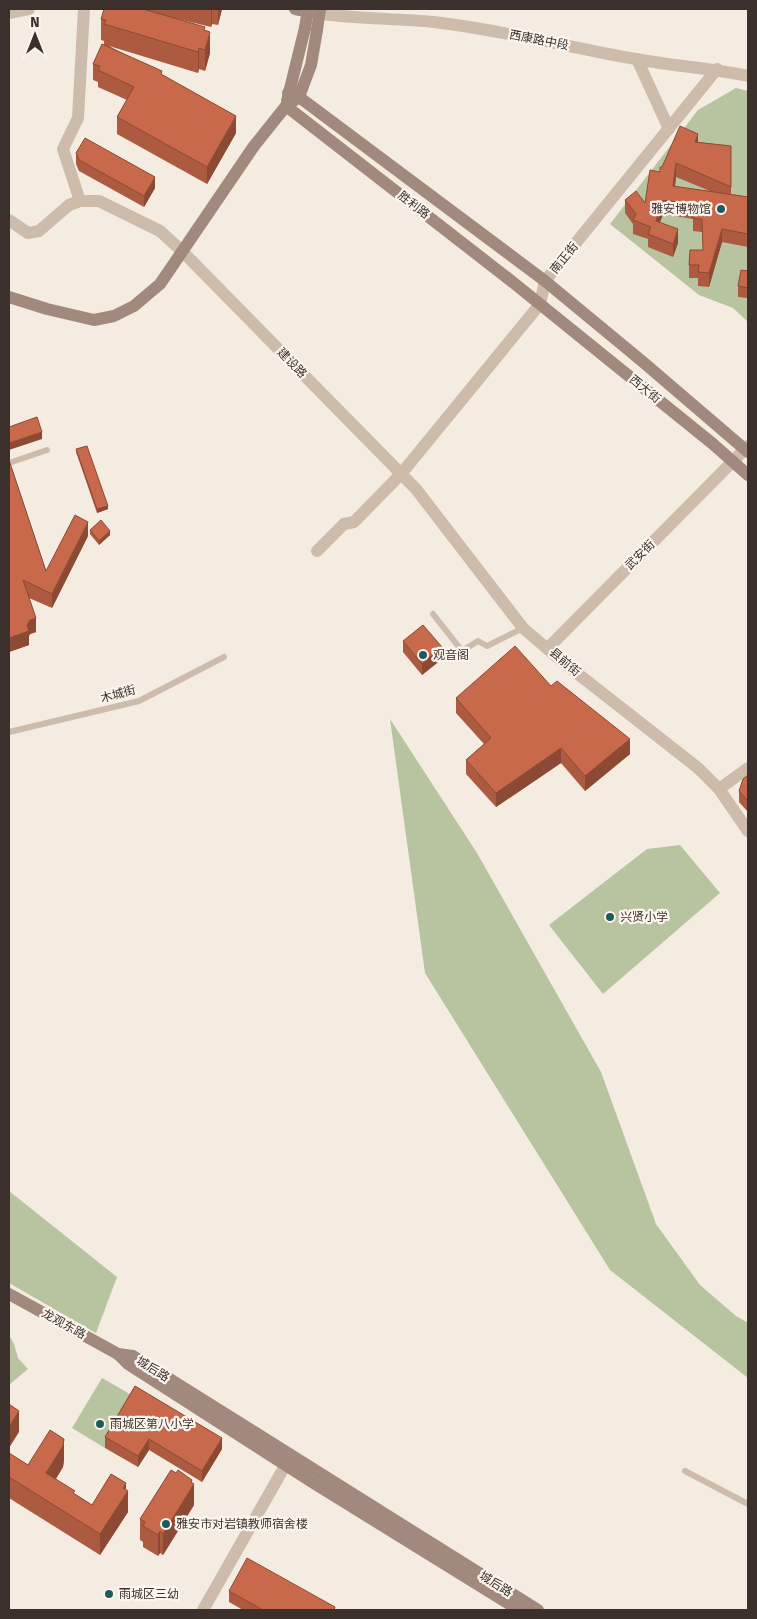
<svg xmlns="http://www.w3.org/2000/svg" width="757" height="1619" font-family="'Fira Sans','Noto Sans SC',sans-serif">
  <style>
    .green { fill: #b8c4a0 }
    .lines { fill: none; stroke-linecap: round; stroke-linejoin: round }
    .lane { stroke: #cdbbac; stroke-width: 6 }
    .street { stroke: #cdbbac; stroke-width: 12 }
    .secondary { stroke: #a18a7d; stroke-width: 12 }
    .secondary-bridge { stroke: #a18a7d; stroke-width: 12 }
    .wall { fill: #ac5a40; fill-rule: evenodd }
    .shaded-wall { fill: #8c4a34 }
    .building { fill: #c8694b; stroke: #8c4a34 }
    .poi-dot { fill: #1f5a5e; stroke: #fbf5ee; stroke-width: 2 }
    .labels { text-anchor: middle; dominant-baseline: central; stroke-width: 4.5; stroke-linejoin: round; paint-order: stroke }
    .street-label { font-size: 12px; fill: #3b302b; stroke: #fbf5ee }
    .poi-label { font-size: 12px; fill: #3b302b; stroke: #fbf5ee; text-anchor: start }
  </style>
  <rect width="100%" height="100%" fill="#f4ebe1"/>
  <g class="green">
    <path d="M736 88 748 91V322L733 308 699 295 610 224 698 110Z"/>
    <path d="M390 719 477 853 601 1072 656 1224 700 1285 736 1316 748 1323V1378L610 1270 425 973Z"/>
    <path d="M680 845 720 893 603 994 549 925 647 849Z"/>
    <path d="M9 1191 117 1277 96 1333 9 1283Z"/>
    <path d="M9 1335 14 1344 18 1358 28 1369 9 1385Z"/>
    <path d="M102 1378 135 1397 105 1448 72 1428Z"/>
  </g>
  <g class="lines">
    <g class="lane">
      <path d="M9 463 47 450"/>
      <path d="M433 614 462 651 478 641 487 646 523 628"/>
      <path d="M9 732 139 701 224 657"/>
      <path d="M685 1471 748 1504"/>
    </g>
    <g class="street">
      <path d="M309 12C350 19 392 18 434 22 502 30 568 47 636 59 673 66 711 68 748 76"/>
      <path d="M9 13 29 9"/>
      <path d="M637 59 669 129"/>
      <path d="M80 201 63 149 78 118 84 9"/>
      <path d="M9 220 28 233 39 231 69 205 80 201H99L160 231 183 252 416 489 523 628 564 663 698 768 719 789 748 831"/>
      <path d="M317 551 344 524 354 522 401 474 540 304 545 281 717 69"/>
      <path d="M548 648 748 446"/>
      <path d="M719 789 748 768"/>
      <path d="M203 1610 290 1457"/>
    </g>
    <g class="secondary">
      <path d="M295 9 299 10"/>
      <path d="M288 93 299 97 545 281 643 362 748 452"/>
      <path d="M287 101 305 28"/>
      <path d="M286 106 510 280 713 444 748 475"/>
      <path d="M9 297 47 309 94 320 114 316 134 306 160 284 254 146 286 106 299 97 311 65 317 30"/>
      <path d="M9 1294 118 1354 128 1364 312 1482 519 1610"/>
      <path d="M118 1354 133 1356 538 1610"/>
    </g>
    <g class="secondary-bridge">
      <path d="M305 28 308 9"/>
      <path d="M317 30 320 9"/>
    </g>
  </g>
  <g class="wall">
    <path d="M144 9H222L218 25 212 24 211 27 174 18 205 31 210 53 205 71 199 69 198 73 109 46 162 75 236 133 207 184 117 134V117L127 100 98 87V82L93 80V64L104 45V41L101 40V19Z"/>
    <path d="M698 142 731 146V194L748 197V247L722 242 709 287 698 286V278H689V265L703 250 702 232 693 231V219L663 214 660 222 678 243 673 257 648 247V239L633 234V224L625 213V200L645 203 662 167ZM676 177 710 191 675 187Z"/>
    <path d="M76 153 155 188 144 207 79 171 76 164Z"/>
    <path d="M748 271V308H747V298L738 297V286Z"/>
    <path d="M76 449 108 509 97 513 76 452Z"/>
    <path d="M9 460 46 571 88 536 52 608 29 598 36 632 30 634 29 636V645L9 652Z"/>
    <path d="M90 530 110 535 99 545 90 534Z"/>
    <path d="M403 641 442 659 422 675 403 652Z"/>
    <path d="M551 686 630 754 585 791 561 763 496 807 466 774V760L484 744 456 713V698Z"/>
    <path d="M748 775V812L739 802V791Z"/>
    <path d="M135 1386 222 1449 202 1482 149 1450 138 1467 105 1448V1437Z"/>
    <path d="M9 1453 28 1465 64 1460 63 1467 56 1479 75 1494 92 1505 126 1489 128 1512 100 1555 9 1498Z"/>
    <path d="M192 1483 194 1505 163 1555 160 1553 158 1556 143 1547V1542L140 1540V1519Z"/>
    <path d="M229 1591 335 1610H243L229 1602Z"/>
  </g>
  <g class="shaded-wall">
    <path d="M211 9H212V24L211 27Z"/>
    <path d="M218 9H222L218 25Z"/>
    <path d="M210 32V53L205 71V50Z"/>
    <path d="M199 48V69L198 73V52Z"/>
    <path d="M236 116V133L207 184V167Z"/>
    <path d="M698 134V148L695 142Z"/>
    <path d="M676 163V177L673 200V186Z"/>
    <path d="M155 177V188L144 207V196Z"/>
    <path d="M663 200V214L656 234V221Z"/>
    <path d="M678 229V243L673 257V244Z"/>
    <path d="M722 229V242L709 287V273Z"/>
    <path d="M42 432V439L9 450V443Z"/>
    <path d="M108 506V509L97 513V509Z"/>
    <path d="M88 522V536L52 608V594Z"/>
    <path d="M110 531V535L99 545V541Z"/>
    <path d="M36 618V632L30 634 29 636V645L9 652V638L27 625 30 620Z"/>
    <path d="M442 647V659L422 675V664Z"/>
    <path d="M630 739V754L585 791V776Z"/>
    <path d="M561 748V763L496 807V793Z"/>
    <path d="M19 1411V1432L9 1448V1427Z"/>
    <path d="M222 1438V1449L202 1482V1471Z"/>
    <path d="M64 1439V1460L63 1467 46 1494V1473Z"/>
    <path d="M149 1439V1450L138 1467V1456Z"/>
    <path d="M192 1480V1487L194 1484V1505L163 1555V1534Z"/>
    <path d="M126 1483V1493L128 1491V1512L100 1555V1534Z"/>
    <path d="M160 1531V1553L158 1556V1535Z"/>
  </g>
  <g class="building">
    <path d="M104 9H143L205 27 204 30 210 32 205 50 199 48 198 52 104 24 106 20 101 19Z"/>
    <path d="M102 44 162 71 161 74 236 116 207 167 117 117 134 87 98 70 100 66 93 64Z"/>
    <path d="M680 126 698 134 695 142 731 146V187L676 163 673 186 748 197V234L722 229 709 273 698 272 699 265H689L690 250H703L702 219 693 218V205L663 200 656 221 678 229 673 244 648 234 651 227 633 220 636 214 625 200 636 191 645 203 650 170 660 172V167H662Z"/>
    <path d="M85 138 155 177 144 196 79 160 76 153Z"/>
    <path d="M741 270 748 271V288L738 286Z"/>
    <path d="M37 417 42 432 9 443V427Z"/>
    <path d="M87 446 108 506 97 509 76 449Z"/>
    <path d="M9 460 46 571 75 515 88 522 52 594 23 580 36 618 30 620 27 625 29 631 9 638Z"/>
    <path d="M101 520 110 531 99 541 90 530Z"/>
    <path d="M423 625 442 647 422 664 403 641Z"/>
    <path d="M515 646 551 686 557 681 630 739 585 776 561 748 496 793 466 760 491 738 456 698Z"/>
    <path d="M748 775V801L739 791 743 779Z"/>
    <path d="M135 1386 222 1438 202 1471 149 1439 138 1456 105 1437Z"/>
    <path d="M9 1404 19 1411 9 1427Z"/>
    <path d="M50 1430 64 1439 63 1446 46 1473 75 1491 73 1493 92 1505 111 1474 126 1483 123 1488 128 1491 100 1534 9 1477V1453L28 1465Z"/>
    <path d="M171 1470 176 1473 178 1470 192 1480 191 1482 194 1484 163 1534 160 1531 158 1535 143 1526 145 1522 140 1519Z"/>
    <path d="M247 1558 335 1607 334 1610H263L229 1591Z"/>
  </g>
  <g class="poi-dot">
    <circle cx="721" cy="209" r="5"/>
    <circle cx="423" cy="655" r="5"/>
    <circle cx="610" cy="917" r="5"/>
    <circle cx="100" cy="1424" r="5"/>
    <circle cx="166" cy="1524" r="5"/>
    <circle cx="109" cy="1594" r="5"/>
  </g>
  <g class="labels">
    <g class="street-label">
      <text transform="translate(539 40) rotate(11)">西康路中段</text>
      <text transform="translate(414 205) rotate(38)">胜利路</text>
      <text transform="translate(564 258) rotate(-51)">南正街</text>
      <text transform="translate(292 363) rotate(46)">建设路</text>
      <text transform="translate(645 389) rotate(39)">西大街</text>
      <text transform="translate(640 555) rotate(-45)">武安街</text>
      <text transform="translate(565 662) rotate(40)">县前街</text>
      <text transform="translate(118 694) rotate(-15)">木城街</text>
      <text transform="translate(64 1324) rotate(29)">龙观东路</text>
      <text transform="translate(153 1369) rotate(32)">城后路</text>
      <text transform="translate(496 1584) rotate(32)">城后路</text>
    </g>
    <g class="poi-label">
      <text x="711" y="209" text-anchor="end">雅安博物馆</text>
      <text x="433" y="655">观音阁</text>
      <text x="620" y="917">兴贤小学</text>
      <text x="110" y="1424">雨城区第八小学</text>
      <text x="176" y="1524">雅安市对岩镇教师宿舍楼</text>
      <text x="119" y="1594">雨城区三幼</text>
    </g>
  </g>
  <rect width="757" height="1619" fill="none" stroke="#3b302b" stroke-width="20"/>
  <g transform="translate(35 35)" stroke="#fbf5ee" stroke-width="4" paint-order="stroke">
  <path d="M0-4L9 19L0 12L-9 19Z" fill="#3b302b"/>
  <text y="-8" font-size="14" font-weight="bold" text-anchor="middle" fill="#3b302b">N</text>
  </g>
</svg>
